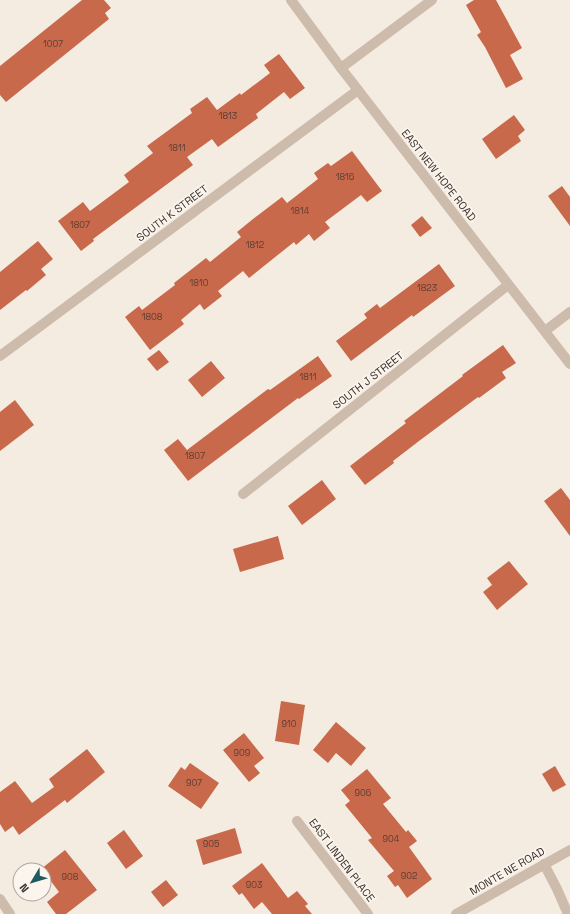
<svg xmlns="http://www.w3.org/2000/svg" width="570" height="914" font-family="'Space Grotesk',sans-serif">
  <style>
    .building { fill: #c8694b }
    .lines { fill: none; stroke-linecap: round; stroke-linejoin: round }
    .minor { stroke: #cdbbac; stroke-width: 10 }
    .tertiary { stroke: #cdbbac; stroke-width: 10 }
    .labels { text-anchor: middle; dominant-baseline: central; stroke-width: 3.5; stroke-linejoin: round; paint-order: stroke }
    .number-label { font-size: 9px; fill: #5e3e33 }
    .street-label { font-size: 11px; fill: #3b302b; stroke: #fbf5ee }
  </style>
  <rect width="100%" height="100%" fill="#f4ebe1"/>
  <g class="building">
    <path d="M82 0H104L111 8 105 13 109 19 6 102 0 95V66Z"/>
    <path d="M474 0H496L522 48 510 55 523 79 506 88 485 47 477 35 481 32 466 5Z"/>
    <path d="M279 54 305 88 290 99 284 92 256 114 258 118 218 147 212 139 187 157 193 165 93 239 94 241 81 251 58 221 83 202 90 211 129 182 124 175 153 153 147 146 192 113 190 109 207 97 217 110 240 93 241 95 270 73 264 65Z"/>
    <path d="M514 115 525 130 518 136 521 141 496 159 482 139Z"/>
    <path d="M352 151 382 191 367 202 361 195 325 222 330 228 314 241 309 234 296 245 294 242 249 278 243 271 218 291 222 296 204 310 200 304 181 320 184 324 150 350 125 317 139 306 142 310 175 285 174 283 206 258 210 262 241 237 237 232 253 219 282 197 287 203 318 179 314 173 328 163 331 166Z"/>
    <path d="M562 186 570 197V226L548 196Z"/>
    <path d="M422 216 432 228 420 237 411 225Z"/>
    <path d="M38 241 53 259 41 269 46 275 27 291 26 290 0 310V272Z"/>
    <path d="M439 264 455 286 413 317 412 315 351 361 336 341 367 318 364 314 377 304 380 308Z"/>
    <path d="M503 345 516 363 502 372 506 378 479 398 478 397 419 441 393 461 394 463 365 485 350 466 406 423 404 421 463 376 462 375Z"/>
    <path d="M159 350 169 362 157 371 147 359Z"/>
    <path d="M318 356 332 376 299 399 298 398 188 481 164 450 178 439 187 450 268 389 270 390Z"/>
    <path d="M211 361 225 378 202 397 188 380Z"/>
    <path d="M15 400 34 425 0 451V412Z"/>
    <path d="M322 480 336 499 302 525 288 506Z"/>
    <path d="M561 488 570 500V536L544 501Z"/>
    <path d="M278 536 284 559 240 572 233 549Z"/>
    <path d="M509 561 528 584 497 610 483 592 492 585 487 578Z"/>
    <path d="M281 701 305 705 299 745 275 741Z"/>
    <path d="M336 722 366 748 351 766 336 753 328 763 313 750Z"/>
    <path d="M244 733 264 758 254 766 260 773 249 782 223 750Z"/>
    <path d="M87 749 105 772 67 803 65 800 19 835 13 826 5 832 0 824V792L15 781 32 803 54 787 49 779Z"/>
    <path d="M190 763 219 783 201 809 168 786 181 767 185 770Z"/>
    <path d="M555 766 566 785 553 792 542 774Z"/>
    <path d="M367 769 391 798 383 804 406 832 408 830 417 841 409 847 432 879 407 898 398 885 395 887 387 876 394 871 368 840 372 838 345 805 350 801 341 790Z"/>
    <path d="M235 828 242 853 203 865 196 840Z"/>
    <path d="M124 830 143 856 126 869 107 843Z"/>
    <path d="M65 850 97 890 66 914H56L47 902 59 892 44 872V870H42L41 869Z"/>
    <path d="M262 863 288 898 297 891 308 904 305 906 312 914H272L262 902 254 909 242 893 239 895 232 886Z"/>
    <path d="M166 880 178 895 163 907 151 892Z"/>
  </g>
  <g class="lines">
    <g class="minor">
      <path d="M341 68 432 0"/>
      <path d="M545 331 570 312"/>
      <path d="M0 356 358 90"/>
      <path d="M243 494 508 285"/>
      <path d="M297 821 368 914"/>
      <path d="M544 864 557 889 568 914"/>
      <path d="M0 899 10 914"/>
    </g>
    <g class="tertiary">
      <path d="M291 0 341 68 570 364"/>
      <path d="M456 914 570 850"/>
    </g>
  </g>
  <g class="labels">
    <g class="number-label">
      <text x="53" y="44">1007</text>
      <text x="228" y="116">1813</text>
      <text x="177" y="148">1811</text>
      <text x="345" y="177">1816</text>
      <text x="300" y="211">1814</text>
      <text x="80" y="225">1807</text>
      <text x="255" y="245">1812</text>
      <text x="199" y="283">1810</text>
      <text x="427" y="288">1823</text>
      <text x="152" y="317">1808</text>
      <text x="308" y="377">1811</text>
      <text x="195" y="456">1807</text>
      <text x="289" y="724">910</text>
      <text x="242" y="753">909</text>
      <text x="194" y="783">907</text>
      <text x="363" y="793">906</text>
      <text x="391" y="839">904</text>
      <text x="211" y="844">905</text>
      <text x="409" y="876">902</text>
      <text x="70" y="877">908</text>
      <text x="254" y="885">903</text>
    </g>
    <g class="street-label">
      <text transform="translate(439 175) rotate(52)">EAST NEW HOPE ROAD</text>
      <text transform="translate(172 213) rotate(-37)">SOUTH K STREET</text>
      <text transform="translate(368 380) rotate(-38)">SOUTH J STREET</text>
      <text transform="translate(342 860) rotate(53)">EAST LINDEN PLACE</text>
      <text transform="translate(507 871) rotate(-30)">MONTE NE ROAD</text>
    </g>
  </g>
  <g transform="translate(32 882) rotate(232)"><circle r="19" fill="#fbf5ee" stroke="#aea6a0"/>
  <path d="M0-3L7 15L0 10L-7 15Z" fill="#1f5a5e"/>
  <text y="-6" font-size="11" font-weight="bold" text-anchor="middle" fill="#3b302b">N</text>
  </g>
</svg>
